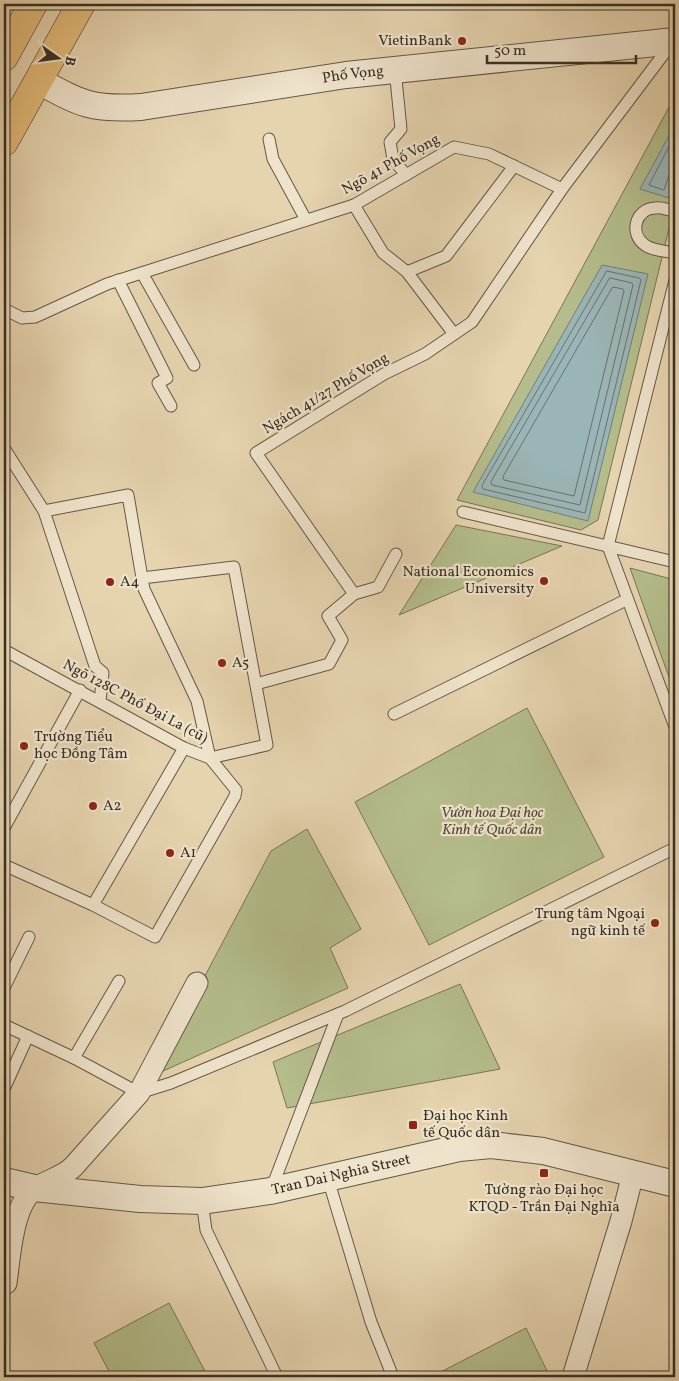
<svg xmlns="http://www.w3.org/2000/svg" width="679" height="1381" font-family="Vollkorn,serif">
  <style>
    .green { fill: #b4bd8b; stroke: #767658 }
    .water { fill: #9bb5b6; stroke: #737f7c }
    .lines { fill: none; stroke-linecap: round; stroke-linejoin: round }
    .shore { stroke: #69726e; stroke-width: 1 }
    .service-casing { stroke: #635848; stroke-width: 13 }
    .minor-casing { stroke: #635848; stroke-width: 23 }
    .tertiary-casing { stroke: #635848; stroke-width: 28 }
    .primary-casing { stroke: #372f25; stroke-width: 29 }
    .trunk-casing { stroke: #372f25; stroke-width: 29 }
    .service { stroke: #efe3cb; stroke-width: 11 }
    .minor { stroke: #efe3cb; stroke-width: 21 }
    .tertiary { stroke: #efe3cb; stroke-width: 26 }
    .primary { stroke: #e3ba78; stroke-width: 28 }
    .trunk { stroke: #e3ba78; stroke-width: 28 }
    .poi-dot { fill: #8f2418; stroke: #efe3cb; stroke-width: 2 }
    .labels { text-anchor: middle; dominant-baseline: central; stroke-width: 4.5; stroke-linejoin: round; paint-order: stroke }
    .poi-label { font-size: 15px; fill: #372f25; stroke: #efe3cb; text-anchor: start }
    .street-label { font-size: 15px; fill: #372f25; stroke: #efe3cb }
    .park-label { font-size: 15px; font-style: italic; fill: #504b39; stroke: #efe3cb }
  </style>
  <rect width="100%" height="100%" fill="#e6d4af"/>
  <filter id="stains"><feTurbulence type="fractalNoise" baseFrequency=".004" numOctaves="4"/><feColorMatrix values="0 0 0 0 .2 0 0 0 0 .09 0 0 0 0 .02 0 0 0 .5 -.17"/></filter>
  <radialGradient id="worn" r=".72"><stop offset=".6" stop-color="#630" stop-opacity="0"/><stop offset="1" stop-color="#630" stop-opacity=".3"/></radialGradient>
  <g class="green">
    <path d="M675 96V204L598 520 581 530 457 500Z"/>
    <path d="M456 525 562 546 399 615Z"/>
    <path d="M630 568 675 580V694Z"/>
    <path d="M527 708 604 857 429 945 355 802Z"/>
    <path d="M307 829 361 929 330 948 348 988 152 1076 271 851Z"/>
    <path d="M460 984 500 1069 287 1108 273 1062Z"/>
    <path d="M169 1303 208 1377H112L94 1343Z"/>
    <path d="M526 1328 550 1377H431Z"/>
  </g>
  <g class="water">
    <path d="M672 130H675V166L669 198 640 189Z"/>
    <path d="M602 265 648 274 588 521 473 492Z"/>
  </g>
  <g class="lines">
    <g class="shore">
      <path d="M675 135 649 185 664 190 669 175 675 172"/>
      <path d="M607 271 639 278 641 280 585 513 483 489 482 486Z"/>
      <path d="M610 278 632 283 633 285 580 505 492 485 491 482Z"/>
      <path d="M613 287 623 289 624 291 574 496 504 480 503 477Z"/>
    </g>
    <defs>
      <g id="service">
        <path d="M395 69 401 129 390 142 393 159 406 175"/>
        <path d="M269 139 273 159 306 220"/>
        <path d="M354 205 383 253 407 272 454 334"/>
        <path d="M670 210C665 209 660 207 655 208 635 209 629 234 645 245 653 251 666 251 675 253"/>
        <path d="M407 272 446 256 514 166"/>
        <path d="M142 273 194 365"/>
        <path d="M118 280 167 378 158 383 171 406"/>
        <path d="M675 280 608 546 675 727"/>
        <path d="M4 309 22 318 35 317 107 284 354 205 454 147 489 154 562 189"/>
        <path d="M4 448 44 511"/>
        <path d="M463 512 675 562"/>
        <path d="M396 554 378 587 354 594 256 453 384 374 425 354 472 322 562 189 672 43"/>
        <path d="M4 650 184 748 210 758 236 790 235 796 155 937 93 905 4 865"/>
        <path d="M256 684 329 664 342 640 328 616 354 594"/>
        <path d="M100 701 103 673 95 666 44 511 128 495 142 578 144 589 197 701 210 758 267 745 234 567 142 578"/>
        <path d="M394 714 626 600"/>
        <path d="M4 828 80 690"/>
        <path d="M93 905 184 748"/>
        <path d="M4 988 29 937"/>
        <path d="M4 1025 74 1058 139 1093 171 1083 345 1011 675 848"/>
        <path d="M74 1058 119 981"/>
        <path d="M4 1089 28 1036"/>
        <path d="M328 1179 371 1322 393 1377"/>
        <path d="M271 1190 338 1014"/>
        <path d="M202 1201 206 1230 277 1377"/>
      </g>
      <g id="minor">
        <path d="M4 1284 6 1283C10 1257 12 1203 36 1188 48 1180 63 1177 73 1167L139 1093 197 983"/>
        <path d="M573 1377 621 1221 633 1174"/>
      </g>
      <g id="tertiary">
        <path id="s1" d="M39 81C81 104 92 110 141 107L346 75 675 41"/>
        <path id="s2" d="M4 1181 34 1188 140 1199 202 1201 270 1191 459 1148 491 1145 543 1151 675 1184"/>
      </g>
      <path id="primary" d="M4 142 81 4"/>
      <path id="trunk" d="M4 57 33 4"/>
    </defs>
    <use href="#service" class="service-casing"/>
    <use href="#minor" class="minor-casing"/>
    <use href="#tertiary" class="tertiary-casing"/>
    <use href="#primary" class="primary-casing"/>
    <use href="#trunk" class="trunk-casing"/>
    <use href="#service" class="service"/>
    <use href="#minor" class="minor"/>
    <use href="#tertiary" class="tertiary"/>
    <use href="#primary" class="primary"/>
    <use href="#trunk" class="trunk"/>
  </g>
  <g class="poi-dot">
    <circle cx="462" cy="41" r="5"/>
    <circle cx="544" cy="581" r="5"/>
    <circle cx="110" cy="582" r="5"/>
    <circle cx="222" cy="663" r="5"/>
    <circle cx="24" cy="746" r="5"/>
    <circle cx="93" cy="806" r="5"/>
    <circle cx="170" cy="853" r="5"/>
    <circle cx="655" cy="923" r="5"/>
    <rect x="408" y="1120" width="10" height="10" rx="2.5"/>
    <rect x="539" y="1168" width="10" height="10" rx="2.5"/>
  </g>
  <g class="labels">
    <g class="poi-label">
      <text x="452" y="41" text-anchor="end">VietinBank</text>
      <text x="534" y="572" text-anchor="end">National Economics<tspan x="534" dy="17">University</tspan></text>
      <text x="120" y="582">A4</text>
      <text x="232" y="663">A5</text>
      <text x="34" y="737">Trường Tiểu<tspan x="34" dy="17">học Đồng Tâm</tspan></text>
      <text x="103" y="806">A2</text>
      <text x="180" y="853">A1</text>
      <text x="645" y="914" text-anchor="end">Trung tâm Ngoại<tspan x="645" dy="17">ngữ kinh tế</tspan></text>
      <text x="423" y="1116">Đại học Kinh<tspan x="423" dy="17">tế Quốc dân</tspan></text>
      <text x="544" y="1190" text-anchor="middle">Tường rào Đại học<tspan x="544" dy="17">KTQD - Trần Đại Nghĩa</tspan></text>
    </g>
    <g class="street-label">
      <text stroke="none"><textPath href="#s1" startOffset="322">Phố Vọng</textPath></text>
      <text transform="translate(391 165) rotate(-29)">Ngõ 41 Phố Vọng</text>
      <text transform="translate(326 394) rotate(-31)">Ngách 41/27 Phố Vọng</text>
      <text transform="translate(135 702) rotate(28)">Ngõ 128C Phố Đại La (cũ)</text>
      <text stroke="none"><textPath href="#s2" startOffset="341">Tran Dai Nghia Street</textPath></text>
    </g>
    <g class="park-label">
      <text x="492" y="813">Vườn hoa Đại học<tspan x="492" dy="17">Kinh tế Quốc dân</tspan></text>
    </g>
  </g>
  <rect width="679" height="1381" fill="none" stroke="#e6d4af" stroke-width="20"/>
  <rect x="5" y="5" width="669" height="1371" fill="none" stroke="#372f25" stroke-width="2.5"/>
  <rect x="10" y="10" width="659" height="1361" fill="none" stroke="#372f25"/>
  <g transform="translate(58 58) rotate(104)" stroke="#efe3cb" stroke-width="4" paint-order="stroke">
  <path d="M0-4L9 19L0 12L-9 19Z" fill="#372f25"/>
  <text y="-8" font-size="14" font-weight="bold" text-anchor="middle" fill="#372f25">B</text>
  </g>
  <path d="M487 55v8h149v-8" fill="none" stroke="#372f25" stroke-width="2.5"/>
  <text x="494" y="55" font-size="15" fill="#372f25" stroke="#efe3cb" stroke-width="4" paint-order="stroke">50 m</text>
  <rect width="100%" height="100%" filter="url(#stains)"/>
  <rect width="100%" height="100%" fill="url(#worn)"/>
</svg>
